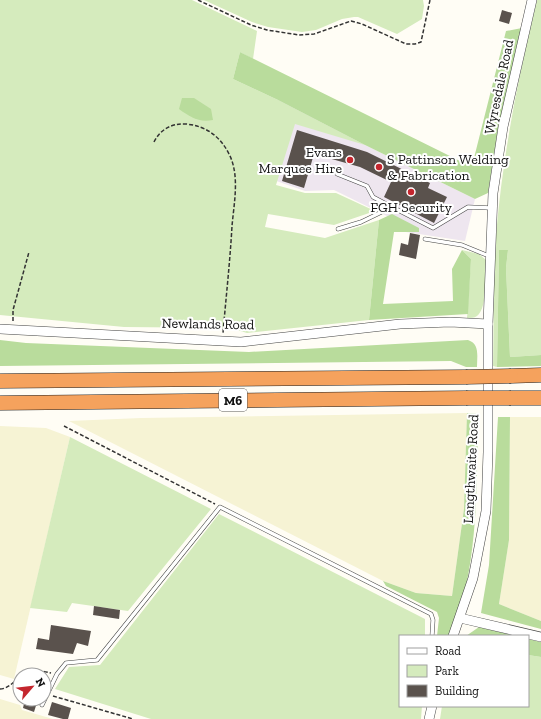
<svg xmlns="http://www.w3.org/2000/svg" width="541" height="719" font-family="'Zilla Slab',serif">
  <style>
    .industrial { fill: #eee6ef }
    .farmland { fill: #f6f3d4 }
    .green { fill: #d5ebbd }
    .forest { fill: #b9dc9c }
    .building { fill: #5a524d }
    .lines { fill: none; stroke-linecap: round; stroke-linejoin: round }
    .service-casing { stroke: #444; stroke-width: 4.5 }
    .tertiary-casing { stroke: #444; stroke-width: 10 }
    .motorway-casing { stroke: #222; stroke-width: 15 }
    .path { stroke: #333; stroke-width: 1.5; stroke-dasharray: 4 2; stroke-linecap: butt }
    .service { stroke: #fff; stroke-width: 3.5 }
    .tertiary { stroke: #fff; stroke-width: 9 }
    .motorway { stroke: #f5a25d; stroke-width: 14 }
    .motorway-bridge-casing { stroke: #222; stroke-width: 15; stroke-linecap: butt }
    .motorway-bridge { stroke: #f5a25d; stroke-width: 14 }
    .poi-dot { fill: #c4262e; stroke: #fff; stroke-width: 1.5 }
    .labels { text-anchor: middle; dominant-baseline: central; stroke-width: 4; stroke-linejoin: round; paint-order: stroke }
    .shield { fill: #fff; stroke: #585858; stroke-width: 1 }
    .shield-label { font-size: 13px; font-weight: bold; fill: #111 }
    .street-label { font-size: 14px; fill: #111; stroke: #fff }
    .poi-label { font-size: 14px; fill: #111; stroke: #fff; text-anchor: end }
  </style>
  <rect width="100%" height="100%" fill="#fffdf5"/>
  <path class="industrial" d="M278 100 365 145 475 199 465 241 386 229 389 217 334 190 305 191 262 176Z"/>
  <g class="farmland">
    <path d="M467 413 464 509 452 596 416 593 383 581 69 421 141 418Z"/>
    <path d="M510 417H541V621L499 604 509 540Z"/>
    <path d="M0 426 46 428 70 437 14 679 0 675Z"/>
    <path d="M0 699 20 705 22 710 53 719H0Z"/>
  </g>
  <g class="green">
    <path d="M0 0H192L257 31 253 59 240 52 233 79 278 100 365 145 295 124 276 185 305 193H336L375 211 334 225 268 214 265 227 325 238 379 220 369 320 247 333 231 328 124 327 0 315Z"/>
    <path d="M204 0H423L424 6 422 19 397 34 358 17H354L342 19 316 30 302 32 268 27 252 22Z"/>
    <path d="M537 0H541V355L510 357 506 268 508 250H499L497 367 493 366C494 327 493 287 495 248 501 164 517 81 537 0Z"/>
    <path d="M462 250 479 254 486 260C485 273 488 308 477 316 474 318 471 318 467 318L471 259Z"/>
    <path d="M70 437 211 509 128 611 72 603 67 612 30 608Z"/>
    <path d="M219 514 425 619V636H400V706H422L421 719H151L55 689 69 667 100 665Z"/>
    <path d="M528 655 541 657V719H440L442 706H528Z"/>
  </g>
  <g class="forest">
    <path d="M522 28 498 129 488 193 475 199 365 145 278 100 233 79 240 52 460 161 474 158 506 31Z"/>
    <path d="M182 98H194L211 109 213 120C199 123 190 117 179 109Z"/>
    <path d="M392 214 419 228V232H394L383 304 453 301 452 269 462 250 471 259 468 314 369 320 379 220Z"/>
    <path d="M499 250H508L506 268 510 357 541 355V366L497 367Z"/>
    <path d="M0 340 26 343 249 352 468 340C480 344 477 356 477 367H466L451 361 0 366Z"/>
    <path d="M467 413 478 414C477 480 478 547 460 611 458 619 453 628 449 636H437L439 618 437 612 386 586 383 581 416 593 452 596 464 509Z"/>
    <path d="M498 417H510L509 540 499 604 541 621V629L481 613 489 565Z"/>
    <path d="M479 627 516 636H466Z"/>
    <path d="M528 639 541 642V657L528 655Z"/>
  </g>
  <g class="building">
    <path d="M502 10 512 13 509 24 499 21Z"/>
    <path d="M297 130 367 152 430 183 428 188 447 197 434 223 384 197 391 182 360 167 314 154 304 188 282 181Z"/>
    <path d="M410 233 420 235 416 259 399 255 401 243 408 245Z"/>
    <path d="M94 606 120 610 119 619 93 615Z"/>
    <path d="M51 625 91 631 88 646 77 643 73 654 36 649 38 638 49 640Z"/>
    <path d="M25 699H38L34 712 23 708Z"/>
    <path d="M52 702 71 708 68 719H63L48 715Z"/>
  </g>
  <g class="lines">
    <defs>
      <g id="service">
        <path d="M337 174 367 186 373 197 392 207"/>
        <path d="M338 229 361 222 392 207 433 228 468 207 491 208"/>
        <path d="M425 239 462 245 489 256"/>
        <path d="M42 705 57 674 66 663 97 660 220 507 431 614 433 620 432 636"/>
      </g>
      <g id="tertiary">
        <path d="M0 329 241 342 400 324 450 322 488 324"/>
        <path d="M460 618 541 637"/>
        <path d="M453 636 473 578 486 511 488 452V324L493 193 503 127 532 0"/>
        <path d="M429 719 432 706"/>
      </g>
      <g id="motorway">
        <path d="M511 376 541 375"/>
        <path d="M0 381 466 377"/>
        <path d="M511 398H541"/>
        <path d="M0 403 466 398"/>
      </g>
    </defs>
    <use href="#service" class="service-casing"/>
    <use href="#tertiary" class="tertiary-casing"/>
    <use href="#motorway" class="motorway-casing"/>
    <g class="path">
      <path d="M198 0 251 25 267 30 299 35 314 34 351 21 362 24 406 44H415L421 42 430 0"/>
      <path d="M154 142C160 130 171 123 186 124 206 126 220 136 229 154 240 175 234 203 232 226 230 262 226 297 223 333"/>
      <path d="M13 321V310L29 252"/>
      <path d="M64 426 215 504"/>
      <path d="M21 675C28 667 42 671 51 673"/>
      <path d="M0 689C8 689 15 681 20 676"/>
      <path d="M53 696 133 719"/>
    </g>
    <use href="#service" class="service"/>
    <use href="#tertiary" class="tertiary"/>
    <use href="#motorway" class="motorway"/>
    <defs>
      <g id="motorway-bridge">
        <path d="M466 377 511 376"/>
        <path d="M466 398H511"/>
      </g>
    </defs>
    <use href="#motorway-bridge" class="motorway-bridge-casing"/>
    <use href="#motorway-bridge" class="motorway-bridge"/>
  </g>
  <g class="poi-dot">
    <circle cx="350" cy="160" r="4"/>
    <circle cx="379" cy="167" r="4"/>
    <circle cx="411" cy="192" r="4"/>
  </g>
  <g class="labels">
    <rect class="shield" x="219" y="389" width="28" height="22" rx="3"/>
    <g class="shield-label">
      <text x="233" y="400">M6</text>
    </g>
    <g class="street-label">
      <text transform="translate(499 87) rotate(-78)">Wyresdale Road</text>
      <text transform="translate(208 324) rotate(1)">Newlands Road</text>
      <text transform="translate(471 469) rotate(-87)">Langthwaite Road</text>
    </g>
    <g class="poi-label">
      <text x="342" y="152">Evans<tspan x="342" dy="16">Marquee Hire</tspan></text>
      <text x="387" y="159" text-anchor="start">S Pattinson Welding<tspan x="387" dy="16">&amp; Fabrication</tspan></text>
      <text x="411" y="207" text-anchor="middle">FGH Security</text>
    </g>
  </g>
  <rect x="399" y="635" width="130" height="72" fill="#ffffff" stroke="#a0a0a0"/>
  <rect x="407" y="648" width="20" height="6" fill="#ffffff" stroke="#a0a0a0"/>
  <text x="435" y="655" font-size="12" fill="#111111">Road</text>
  <rect x="407" y="665" width="20" height="12" fill="#d5ebbd" stroke="#a0a0a0"/>
  <text x="435" y="675" font-size="12" fill="#111111">Park</text>
  <rect x="407" y="685" width="20" height="12" fill="#5a524d" stroke="#a0a0a0"/>
  <text x="435" y="695" font-size="12" fill="#111111">Building</text>
  <g transform="translate(32 687) rotate(62)"><circle r="19" fill="#ffffff" stroke="#a0a0a0"/>
  <path d="M0-3L7 15L0 10L-7 15Z" fill="#c4262e"/>
  <text y="-6" font-size="11" font-weight="bold" text-anchor="middle" fill="#111111">N</text>
  </g>
</svg>
